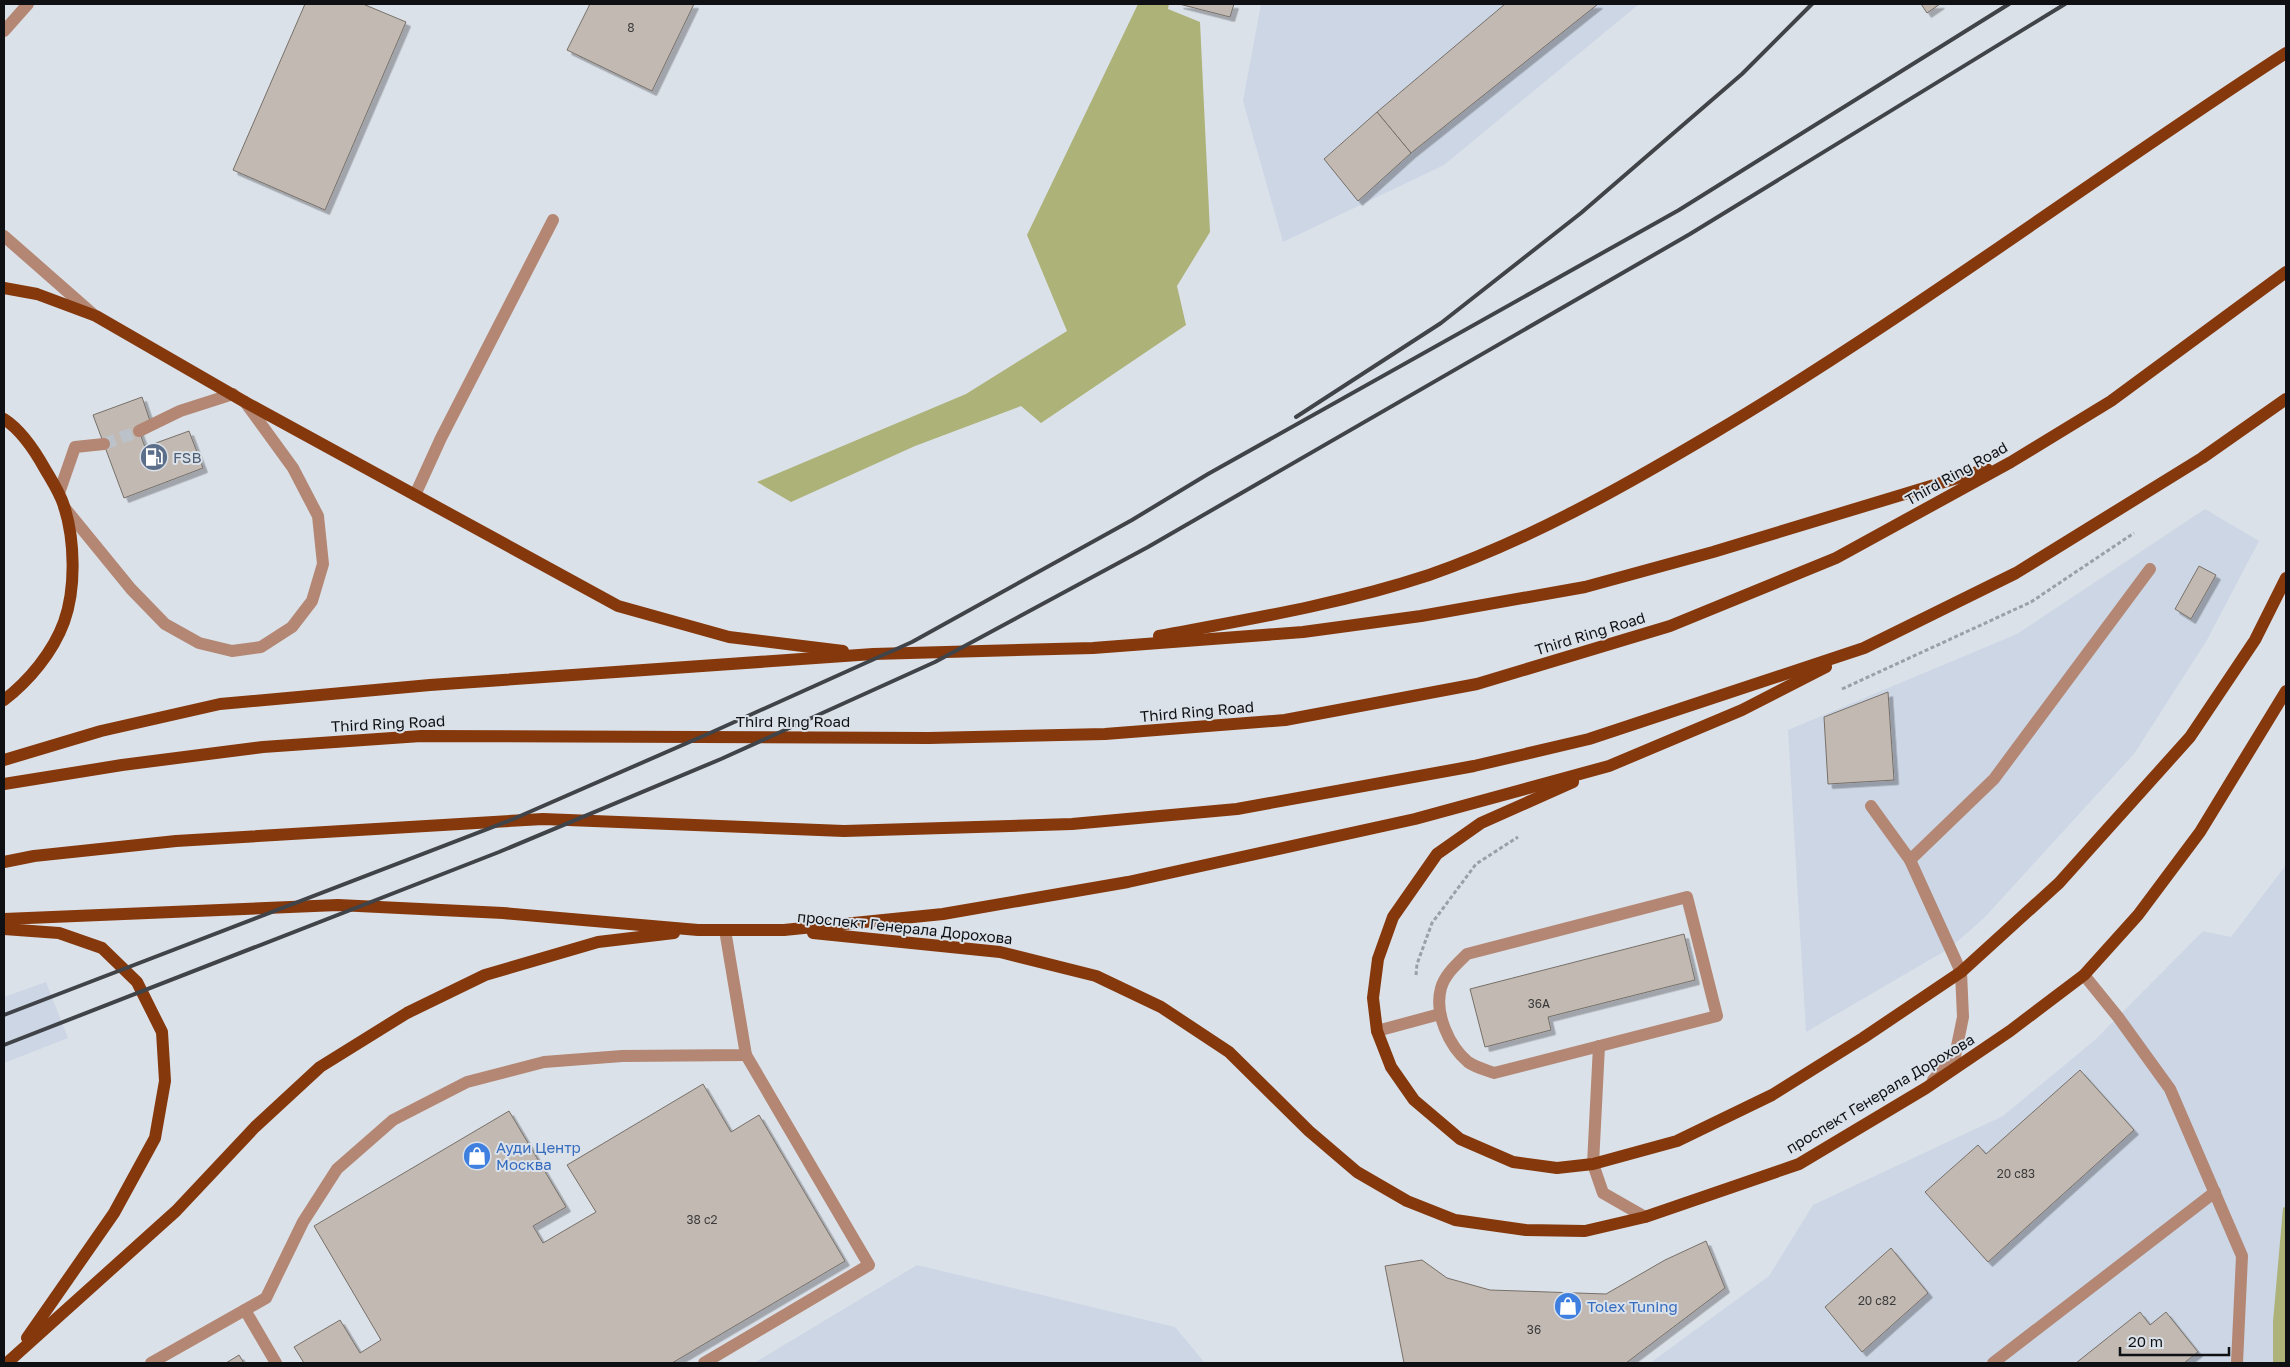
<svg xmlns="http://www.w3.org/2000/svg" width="2290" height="1367" font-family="'Golos Text',sans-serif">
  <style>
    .built { fill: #ccd6e5 }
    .forest { fill: #adb278 }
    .building { fill: #c1b9b2; stroke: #777069; filter: url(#shadow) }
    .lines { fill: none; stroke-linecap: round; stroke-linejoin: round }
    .minor-tunnel { stroke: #bcc2c9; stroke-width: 12; stroke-dasharray: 12 6; stroke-linecap: butt }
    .path { stroke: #9b9fa6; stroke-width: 3; stroke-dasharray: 4 2.5; stroke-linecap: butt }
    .minor { stroke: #b38773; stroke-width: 12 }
    .major { stroke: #85380c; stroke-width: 12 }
    .rail { stroke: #404347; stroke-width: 4 }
    .labels { text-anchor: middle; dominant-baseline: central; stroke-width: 4; stroke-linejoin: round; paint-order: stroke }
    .number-label { font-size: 12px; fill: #3b3a3b }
    .service-label { font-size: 15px; fill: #4e5e75; stroke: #dbe1e9; text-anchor: start }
    .street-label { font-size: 15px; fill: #0e1013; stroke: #dbe1e9 }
    .shop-label { font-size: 15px; fill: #366cbe; stroke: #dbe1e9; text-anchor: start }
  </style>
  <defs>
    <filter id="shadow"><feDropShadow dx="4.5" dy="4.5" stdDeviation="0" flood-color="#0004"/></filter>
  </defs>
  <rect width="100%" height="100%" fill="#dbe1e9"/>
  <g class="built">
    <path d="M1261 4H1639L1444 165 1283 242 1243 101Z"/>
    <path d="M2205 509 2259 541 2207 640 2134 754 1984 918 1950 948 1806 1032 1788 730 2017 634Z"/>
    <path d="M2286 865V1363H1650L1769 1276 1813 1205 2003 1116 2096 1039 2203 931 2231 937Z"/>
    <path d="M46 982 68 1038 4 1063V997Z"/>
    <path d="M917 1265 1175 1327 1205 1363H754Z"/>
  </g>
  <g class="forest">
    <path d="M1138 4H1169L1168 9 1200 22 1210 232 1177 286 1186 325 1041 423 1021 406 915 446 791 502 757 482 966 394 1067 331 1027 235Z"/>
    <path d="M2286 1206V1363H2273V1322L2283 1208Z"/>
  </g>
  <g class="building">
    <path d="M305 4H363L406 22 325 210 233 170Z"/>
    <path d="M590 4H694L652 91 567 50Z"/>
    <path d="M1179 4H1234L1230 17Z"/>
    <path d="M1505 4H1598L1411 153 1377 112Z"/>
    <path d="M1921 4H1940L1927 13Z"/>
    <path d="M1377 112 1411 153 1358 201 1324 159Z"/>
    <path d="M142 397 151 424 138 428 145 447 189 431 203 468 124 498 93 415Z"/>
    <path d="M2199 566 2216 575 2191 619 2175 609Z"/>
    <path d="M1888 692 1894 780 1828 784 1824 717Z"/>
    <path d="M1684 934 1695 980 1548 1017 1551 1030 1485 1047 1470 989Z"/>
    <path d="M2080 1070 2134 1130 1988 1262 1925 1192 1978 1145 1986 1154Z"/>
    <path d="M703 1084 731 1132 759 1115 845 1261 672 1363H304L294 1347 340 1320 360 1353 381 1340 314 1226 509 1111 566 1207 533 1226 543 1243 596 1212 567 1165Z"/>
    <path d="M1706 1241 1725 1288 1626 1363H1404L1385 1266 1422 1260 1447 1278 1490 1290 1606 1294 1665 1260Z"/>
    <path d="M1891 1248 1928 1293 1862 1352 1825 1307Z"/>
    <path d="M2140 1312 2150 1325 2166 1312 2198 1352 2184 1363H2076Z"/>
    <path d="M239 1355 244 1363H226Z"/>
  </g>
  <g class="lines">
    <path class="minor-tunnel" d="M104 444 139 431"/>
    <g class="path">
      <path d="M1842 689 2031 602 2134 533"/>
      <path d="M1416 975 1417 964 1432 923 1476 864 1518 837"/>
    </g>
    <g class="minor">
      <path d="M4 31 28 4"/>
      <path d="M4 236 94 315"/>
      <path d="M139 431 180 411 233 394"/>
      <path d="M59 493 75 447 104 444"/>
      <path d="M415 495 441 438 553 220"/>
      <path d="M64 507 131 589 165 624 199 643 232 651 261 647 292 627 312 601 323 564 318 516 293 468 245 402"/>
      <path d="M1871 806 1910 860 1994 779 2150 569"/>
      <path d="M1910 860 1961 972 1963 1017 1955 1056 1933 1080"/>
      <path d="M1687 897 1717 1016 1494 1073C1486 1070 1475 1067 1468 1062 1449 1046 1434 1013 1441 988 1445 974 1457 964 1467 954Z"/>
      <path d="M2084 975 2118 1017 2170 1089 2242 1256 2237 1363"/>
      <path d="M1377 1031 1440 1014"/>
      <path d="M1599 1046 1593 1164 1603 1193 1645 1217"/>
      <path d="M245 1310 276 1363"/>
      <path d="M151 1363 266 1298 303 1222 337 1169 393 1120 467 1082 544 1062 622 1056 746 1055 725 930"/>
      <path d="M704 1363 869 1265 746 1055"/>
      <path d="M1993 1363 2215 1192"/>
    </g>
    <g class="major">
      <path d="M4 288 37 294 96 316 245 402 618 606 729 637 843 651"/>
      <path d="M4 419C21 430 35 451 45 469 52 481 60 493 64 506 75 540 76 589 64 622 53 652 29 681 4 700"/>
      <path d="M1159 636C1250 619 1341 604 1429 575 1529 540 1621 488 1712 434 1909 317 2093 178 2286 53"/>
      <path d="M4 760 101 731 220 704 430 685 873 654 1093 648 1303 632 1421 616 1585 587 1713 552 1987 469"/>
      <path d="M1573 782 1481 823 1437 854 1393 917 1378 959 1373 998 1377 1031 1391 1067 1414 1100 1460 1139 1513 1162 1557 1168 1593 1164 1677 1141 1772 1095 1863 1038 1961 972 2059 883 2190 737 2255 640 2286 578"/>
      <path d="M4 784 122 765 263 747 421 736 929 738 1105 734 1285 720 1477 684 1670 626 1836 558 2011 462 2111 401 2286 272"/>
      <path d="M4 862 34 856 176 841 543 819 844 831 1072 824 1237 809 1474 766 1589 739 1864 648 2016 573 2202 458 2286 399"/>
      <path d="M4 919 338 905 503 913 698 930H784L943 914 1128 882 1415 819 1609 766 1742 710 1826 667"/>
      <path d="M4 929 59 933 102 948 137 982 162 1032 165 1081 155 1138 114 1213 27 1338"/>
      <path d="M813 933 1000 952 1096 976 1161 1007 1229 1052 1309 1131 1357 1172 1407 1201 1455 1220 1526 1230 1585 1231 1645 1217 1799 1164 1926 1088 2010 1031 2084 975 2138 915 2200 832 2286 691"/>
      <path d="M7 1363 176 1211 255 1127 320 1067 407 1013 485 975 598 942 674 933"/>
    </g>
    <g class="rail">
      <path d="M1296 417 1441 323 1581 213 1742 74 1812 4"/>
      <path d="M4 1015 511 820 710 733 912 642 1132 520 1208 474 1679 210 2009 4"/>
      <path d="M4 1045 499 852 721 759 935 662 1148 547 1690 234 2065 4"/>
    </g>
  </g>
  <defs>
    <symbol id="fuel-disc" viewBox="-11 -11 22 22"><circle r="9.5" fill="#5c6f8a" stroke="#dbe1e9"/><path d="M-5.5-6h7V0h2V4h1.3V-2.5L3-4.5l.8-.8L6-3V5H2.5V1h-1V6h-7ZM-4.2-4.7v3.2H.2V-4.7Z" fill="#fff"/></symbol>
    <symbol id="shop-disc" viewBox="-11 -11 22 22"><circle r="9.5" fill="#3f7fe0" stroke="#dbe1e9"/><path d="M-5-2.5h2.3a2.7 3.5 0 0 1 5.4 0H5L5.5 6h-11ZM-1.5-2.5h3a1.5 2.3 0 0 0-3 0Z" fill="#fff"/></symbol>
  </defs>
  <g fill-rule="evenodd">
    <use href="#fuel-disc" x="138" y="441" width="32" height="32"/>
    <use href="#shop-disc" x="461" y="1140" width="32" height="32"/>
    <use href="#shop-disc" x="1552" y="1290" width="32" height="32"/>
  </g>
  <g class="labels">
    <g class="number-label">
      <text x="631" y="27">8</text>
      <text x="1539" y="1003">36А</text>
      <text x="2016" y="1173">20 с83</text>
      <text x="702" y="1219">38 с2</text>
      <text x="1877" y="1300">20 с82</text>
      <text x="1534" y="1329">36</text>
    </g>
    <g class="service-label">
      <text x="173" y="457">FSB</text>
    </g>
    <g class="street-label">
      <text transform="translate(1956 473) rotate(-29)">Third Ring Road</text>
      <text transform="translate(1590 633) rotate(-17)">Third Ring Road</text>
      <text transform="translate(1197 711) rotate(-5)">Third Ring Road</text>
      <text x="793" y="721">Third Ring Road</text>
      <text transform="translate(388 723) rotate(-3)">Third Ring Road</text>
      <text transform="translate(905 927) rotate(6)">проспект Генерала Дорохова</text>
      <text transform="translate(1880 1093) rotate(-31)">проспект Генерала Дорохова</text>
    </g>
    <g class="shop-label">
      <text x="496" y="1147">Ауди Центр<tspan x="496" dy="17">Москва</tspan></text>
      <text x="1587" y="1306">Tolex Tuning</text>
    </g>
  </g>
  <rect width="2290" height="1367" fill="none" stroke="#0e1013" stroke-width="10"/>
  <path d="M2120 1347v8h109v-8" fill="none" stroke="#0e1013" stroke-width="2.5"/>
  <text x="2128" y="1347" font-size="15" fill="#0e1013" stroke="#dbe1e9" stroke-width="4" paint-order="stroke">20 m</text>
</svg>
